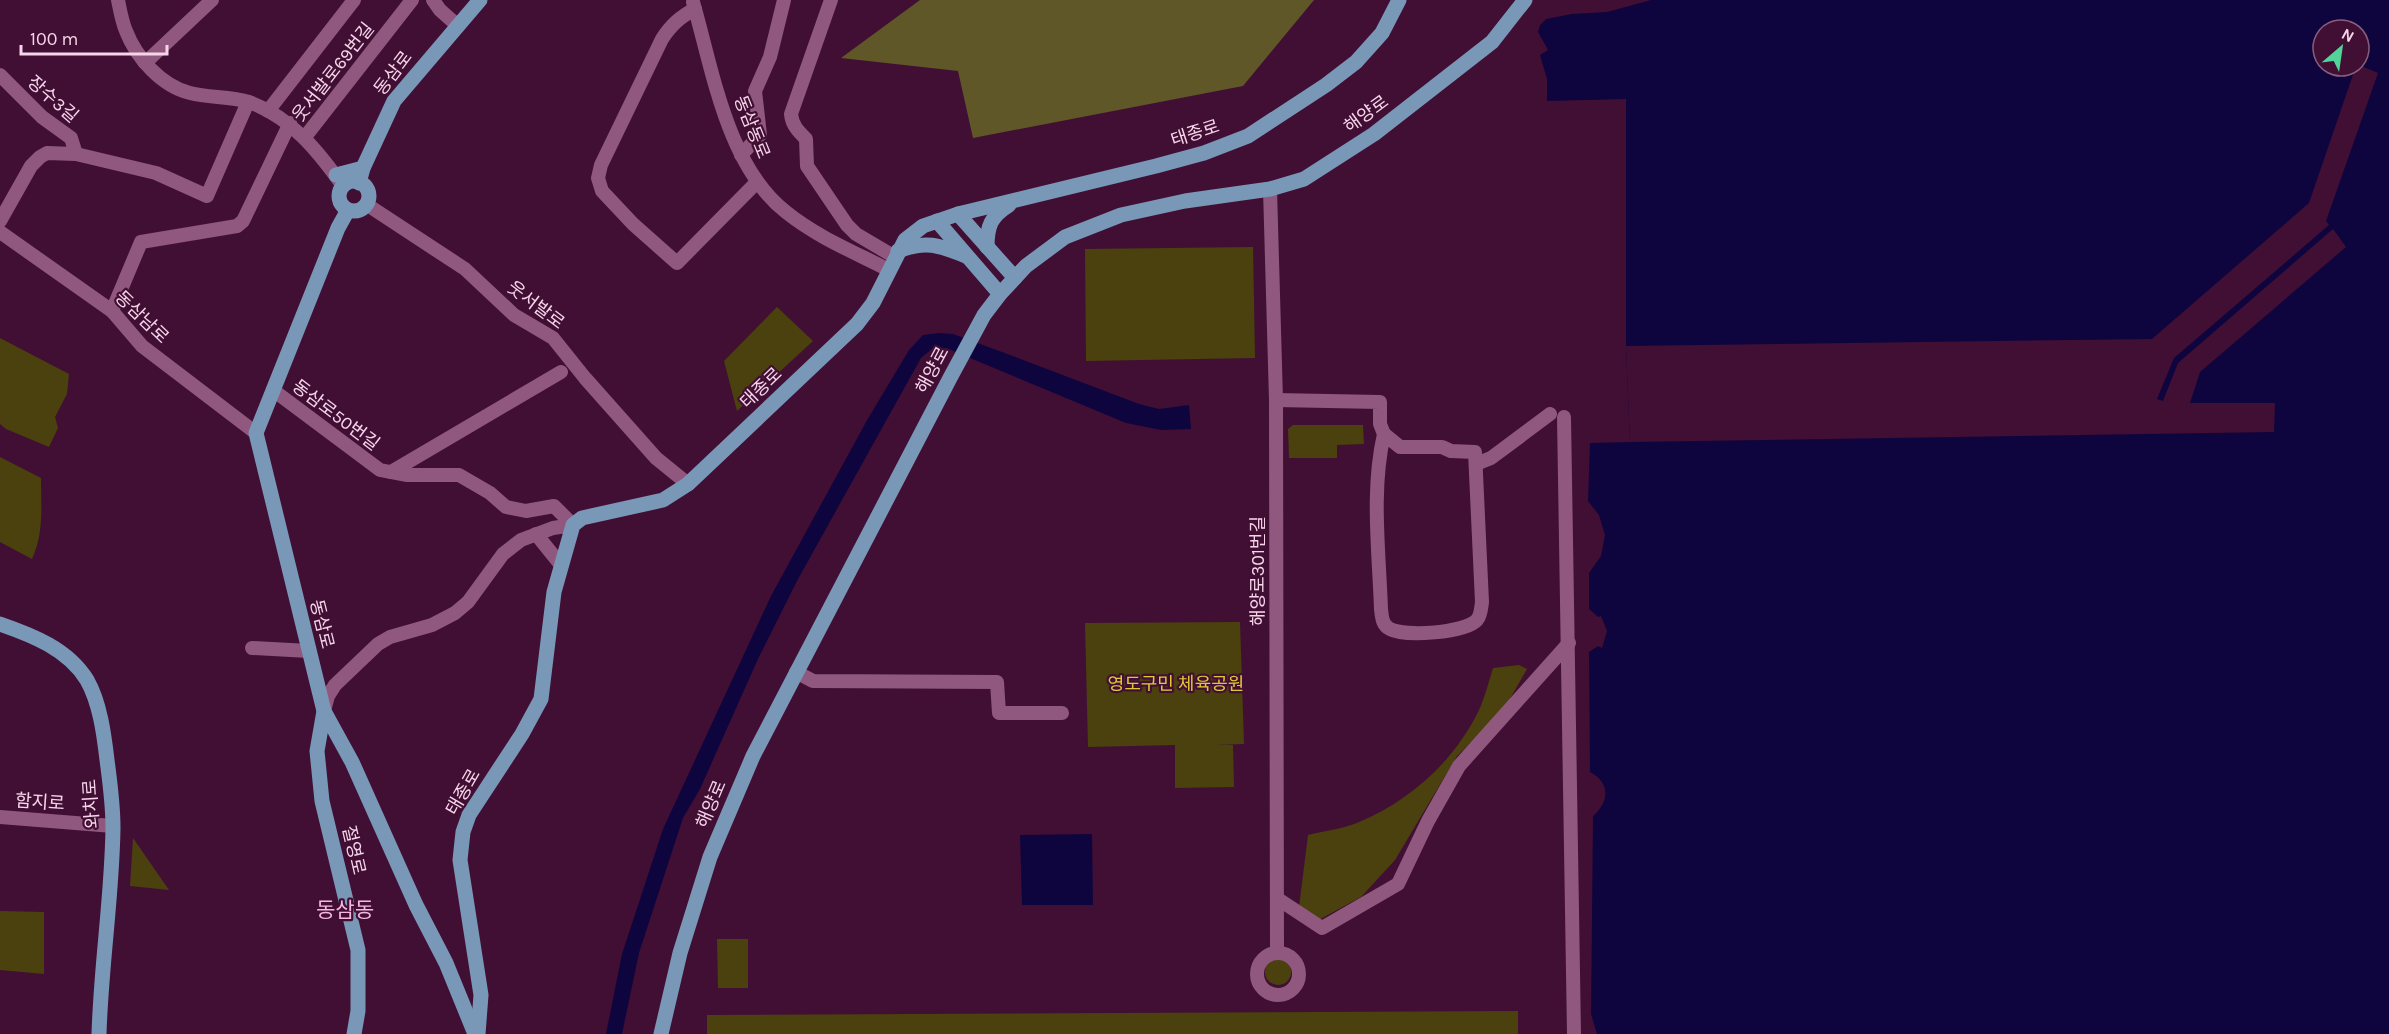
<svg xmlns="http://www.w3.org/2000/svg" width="2389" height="1034" font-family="Karla,'Noto Sans KR',sans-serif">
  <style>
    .green { fill: #4a410f }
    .forest { fill: #5f5728 }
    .water { fill: #0f053e; fill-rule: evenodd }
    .pier { fill: #410f34 }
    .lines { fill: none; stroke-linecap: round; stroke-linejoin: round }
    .minor { stroke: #90587e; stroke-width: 14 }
    .major { stroke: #7998b7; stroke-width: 15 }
    .labels { text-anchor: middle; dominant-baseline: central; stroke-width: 4.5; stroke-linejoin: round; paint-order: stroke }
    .street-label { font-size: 18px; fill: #f6d5ea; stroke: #410f34 }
    .park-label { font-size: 18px; fill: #e0c835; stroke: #410f34 }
    .quarter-label { font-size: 21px; fill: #f6b6e0; stroke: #410f34 }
  </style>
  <rect width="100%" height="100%" fill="#410f34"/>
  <g class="green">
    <path d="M1253 247 1255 358 1086 361 1085 249Z"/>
    <path d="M777 307 813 341 737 411 724 361Z"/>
    <path d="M0 338 69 374 67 394 55 417 58 428 49 447 6 429 0 424Z"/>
    <path d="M1293 425H1363L1364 444 1337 445V458H1289L1288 429Z"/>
    <path d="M0 457 41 478C41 507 44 533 32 559L0 542Z"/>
    <path d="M1240 622 1244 744 1216 745H1233L1234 787 1175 788V745L1088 747 1085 623Z"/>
    <path d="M1519 665 1527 669 1503 711 1457 756 1395 860 1361 897 1313 923 1299 907 1308 835C1324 831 1342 829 1357 823 1410 801 1455 761 1480 708 1485 696 1489 681 1493 668Z"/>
    <path d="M133 838 169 890 130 886Z"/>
    <path d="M0 911 44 912V974L0 970Z"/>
    <path d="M717 939H748V988H718Z"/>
    <circle cx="1278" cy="972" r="13"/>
    <path d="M1518 1011V1034H707V1015Z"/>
  </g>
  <path class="forest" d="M920 0H1314L1243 86 973 138 958 71 841 58Z"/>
  <g class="water">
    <path d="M1651 0H2389V1034H1597L1591 1014 1593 816C1609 802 1611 783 1590 772L1589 652 1598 646 1602 648 1607 631 1601 616 1598 617 1589 609V573L1601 556 1605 535 1599 515 1588 501 1590 443 1630 442 1626 346V99L1547 101V79L1540 55 1548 50 1538 32 1540 25 1546 19 1572 14 1607 12ZM2323 30H2359V66H2323Z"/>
    <path d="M939 333 953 334 1002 352 1139 404 1159 409 1189 405 1191 429 1161 430 1126 423 946 348H933L921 358 797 581 758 659 700 789 683 818 639 953 622 1034H606L622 954 663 829 771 596 866 422 909 350 923 335Z"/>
    <path d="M1092 834 1093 905H1022L1020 835Z"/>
  </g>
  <path class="pier" d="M2359 65 2378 73 2326 221 2329 225 2174 358 2157 399 2163 401 2178 363 2333 229 2346 247 2200 372 2190 403H2275L2274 432 1630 442 1626 346 2152 339 2309 203 2356 66Z"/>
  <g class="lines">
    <g class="minor">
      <path d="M118 0C120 10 122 22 126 31 136 57 161 86 190 93 209 98 230 96 249 102 291 117 318 151 343 186"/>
      <path d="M433 0 440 10 458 26"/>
      <path d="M831 0 791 114C792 125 798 131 806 139L807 166 847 225 856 234 895 257"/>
      <path d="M693 2C713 71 727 166 786 212 817 237 854 252 889 270"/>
      <path d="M695 9C680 17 671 25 662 39L601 165 598 178 602 191 633 224 677 263 757 182"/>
      <path d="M145 63 212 0"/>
      <path d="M0 75 42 117 71 138 76 154"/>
      <path d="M268 111 354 0"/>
      <path d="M305 137 412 0"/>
      <path d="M741 155 760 135 755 91 770 57 784 0"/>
      <path d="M1270 189 1276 400 1277 952"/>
      <path d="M366 204 465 269 514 315 553 338 585 378 656 458 688 484"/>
      <path d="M0 221 31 166 40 157 47 153 76 154 156 173 207 196 248 102"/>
      <path d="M0 232 112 311 142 346 256 433"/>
      <path d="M112 311 141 242 237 226 243 221 290 123"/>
      <path d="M273 390 380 470 406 475H459L490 493 506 507 526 511 554 506 573 525"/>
      <path d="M1276 400 1380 402V424L1384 434"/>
      <path d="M1564 417 1574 1034"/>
      <path d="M1384 434 1400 447H1442L1451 451 1475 452 1482 602C1481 609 1481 615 1477 620 1465 633 1405 637 1390 629 1382 625 1382 617 1381 609 1379 551 1371 490 1384 434Z"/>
      <path d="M1476 464 1491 458 1550 414"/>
      <path d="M391 472 561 372"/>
      <path d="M536 534 561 565"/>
      <path d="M252 648 309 651"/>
      <path d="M796 672 813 681 997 682 999 713H1062"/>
      <path d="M324 711 328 696 335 685 378 644 390 637 432 625 455 613 468 602 503 554 521 540 553 528 573 525"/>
      <path d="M0 817 113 826"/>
      <path d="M1278 899 1322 928 1398 884 1428 821 1459 766 1569 643"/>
      <circle cx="1278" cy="974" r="21"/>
    </g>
    <g class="major">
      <path d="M336 175 363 168"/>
      <circle cx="354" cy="196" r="15"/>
      <path d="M359 183 363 168 394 101 480 0"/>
      <path d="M348 210 338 228 256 433 324 711 352 762 416 905 446 963 475 1034"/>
      <path d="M958 214 1015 278"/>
      <path d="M937 221 1000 294"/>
      <path d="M987 247C987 226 991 216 1009 205"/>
      <path d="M898 251C925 240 939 245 966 256"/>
      <path d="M0 624C32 635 68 649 87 680 100 703 104 734 107 760 110 782 113 805 113 828 112 897 101 965 99 1034"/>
      <path d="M324 711 317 751 322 801 358 950V1011L354 1034"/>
      <path d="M478 1034 481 995 460 860 463 832 469 815 522 734 541 699 554 592 573 525 582 518 663 500 688 484 857 324 873 303 905 240 923 226 958 214 1156 166 1204 153 1248 136 1326 85 1356 62 1382 33 1399 0"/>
      <path d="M661 1034 680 953 710 857 753 756 950 378 984 315 1000 294 1026 266 1065 237 1121 215 1185 201 1270 189 1304 179 1374 134 1492 42 1525 0"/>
    </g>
  </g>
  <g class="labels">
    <g class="street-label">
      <text transform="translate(333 72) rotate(-52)">웃서발로69번길</text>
      <text transform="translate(393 73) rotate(-53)">동삼로</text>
      <text transform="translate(53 99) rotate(41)">장수3길</text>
      <text transform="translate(1366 114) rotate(-36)">해양로</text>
      <text transform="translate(752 127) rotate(68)">동삼동로</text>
      <text transform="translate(1195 133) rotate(-18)">태종로</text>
      <text transform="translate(536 305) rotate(37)">웃서발로</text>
      <text transform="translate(142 317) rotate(44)">동삼남로</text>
      <text transform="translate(932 370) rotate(-62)">해양로</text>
      <text transform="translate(761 388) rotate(-44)">태종로</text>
      <text transform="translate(336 415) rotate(37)">동삼로50번길</text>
      <text transform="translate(1258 571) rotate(-90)">해양로301번길</text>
      <text transform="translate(322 624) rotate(76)">동삼로</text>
      <text transform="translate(463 792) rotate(-60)">태종로</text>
      <text transform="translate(40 802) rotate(4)">함지로</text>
      <text transform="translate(91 804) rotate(-94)">와치로</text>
      <text transform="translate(711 804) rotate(-67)">해양로</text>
      <text transform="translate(354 850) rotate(77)">절영로</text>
    </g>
    <g class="park-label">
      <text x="1176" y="684">영도구민 체육공원</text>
    </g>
    <g class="quarter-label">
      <text x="345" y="910">동삼동</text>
    </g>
  </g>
  <g transform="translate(2341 48) rotate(29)"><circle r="28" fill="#410f34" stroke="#895e7d" stroke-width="1.5"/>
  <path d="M0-4.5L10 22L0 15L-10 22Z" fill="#52d397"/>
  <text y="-9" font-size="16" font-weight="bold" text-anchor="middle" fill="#f6d5ea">N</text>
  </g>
  <path d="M21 45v9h146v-9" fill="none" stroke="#f6d5ea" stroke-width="3"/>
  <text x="30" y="45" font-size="18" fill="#f6d5ea" stroke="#410f34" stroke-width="4.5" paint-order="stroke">100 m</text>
</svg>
